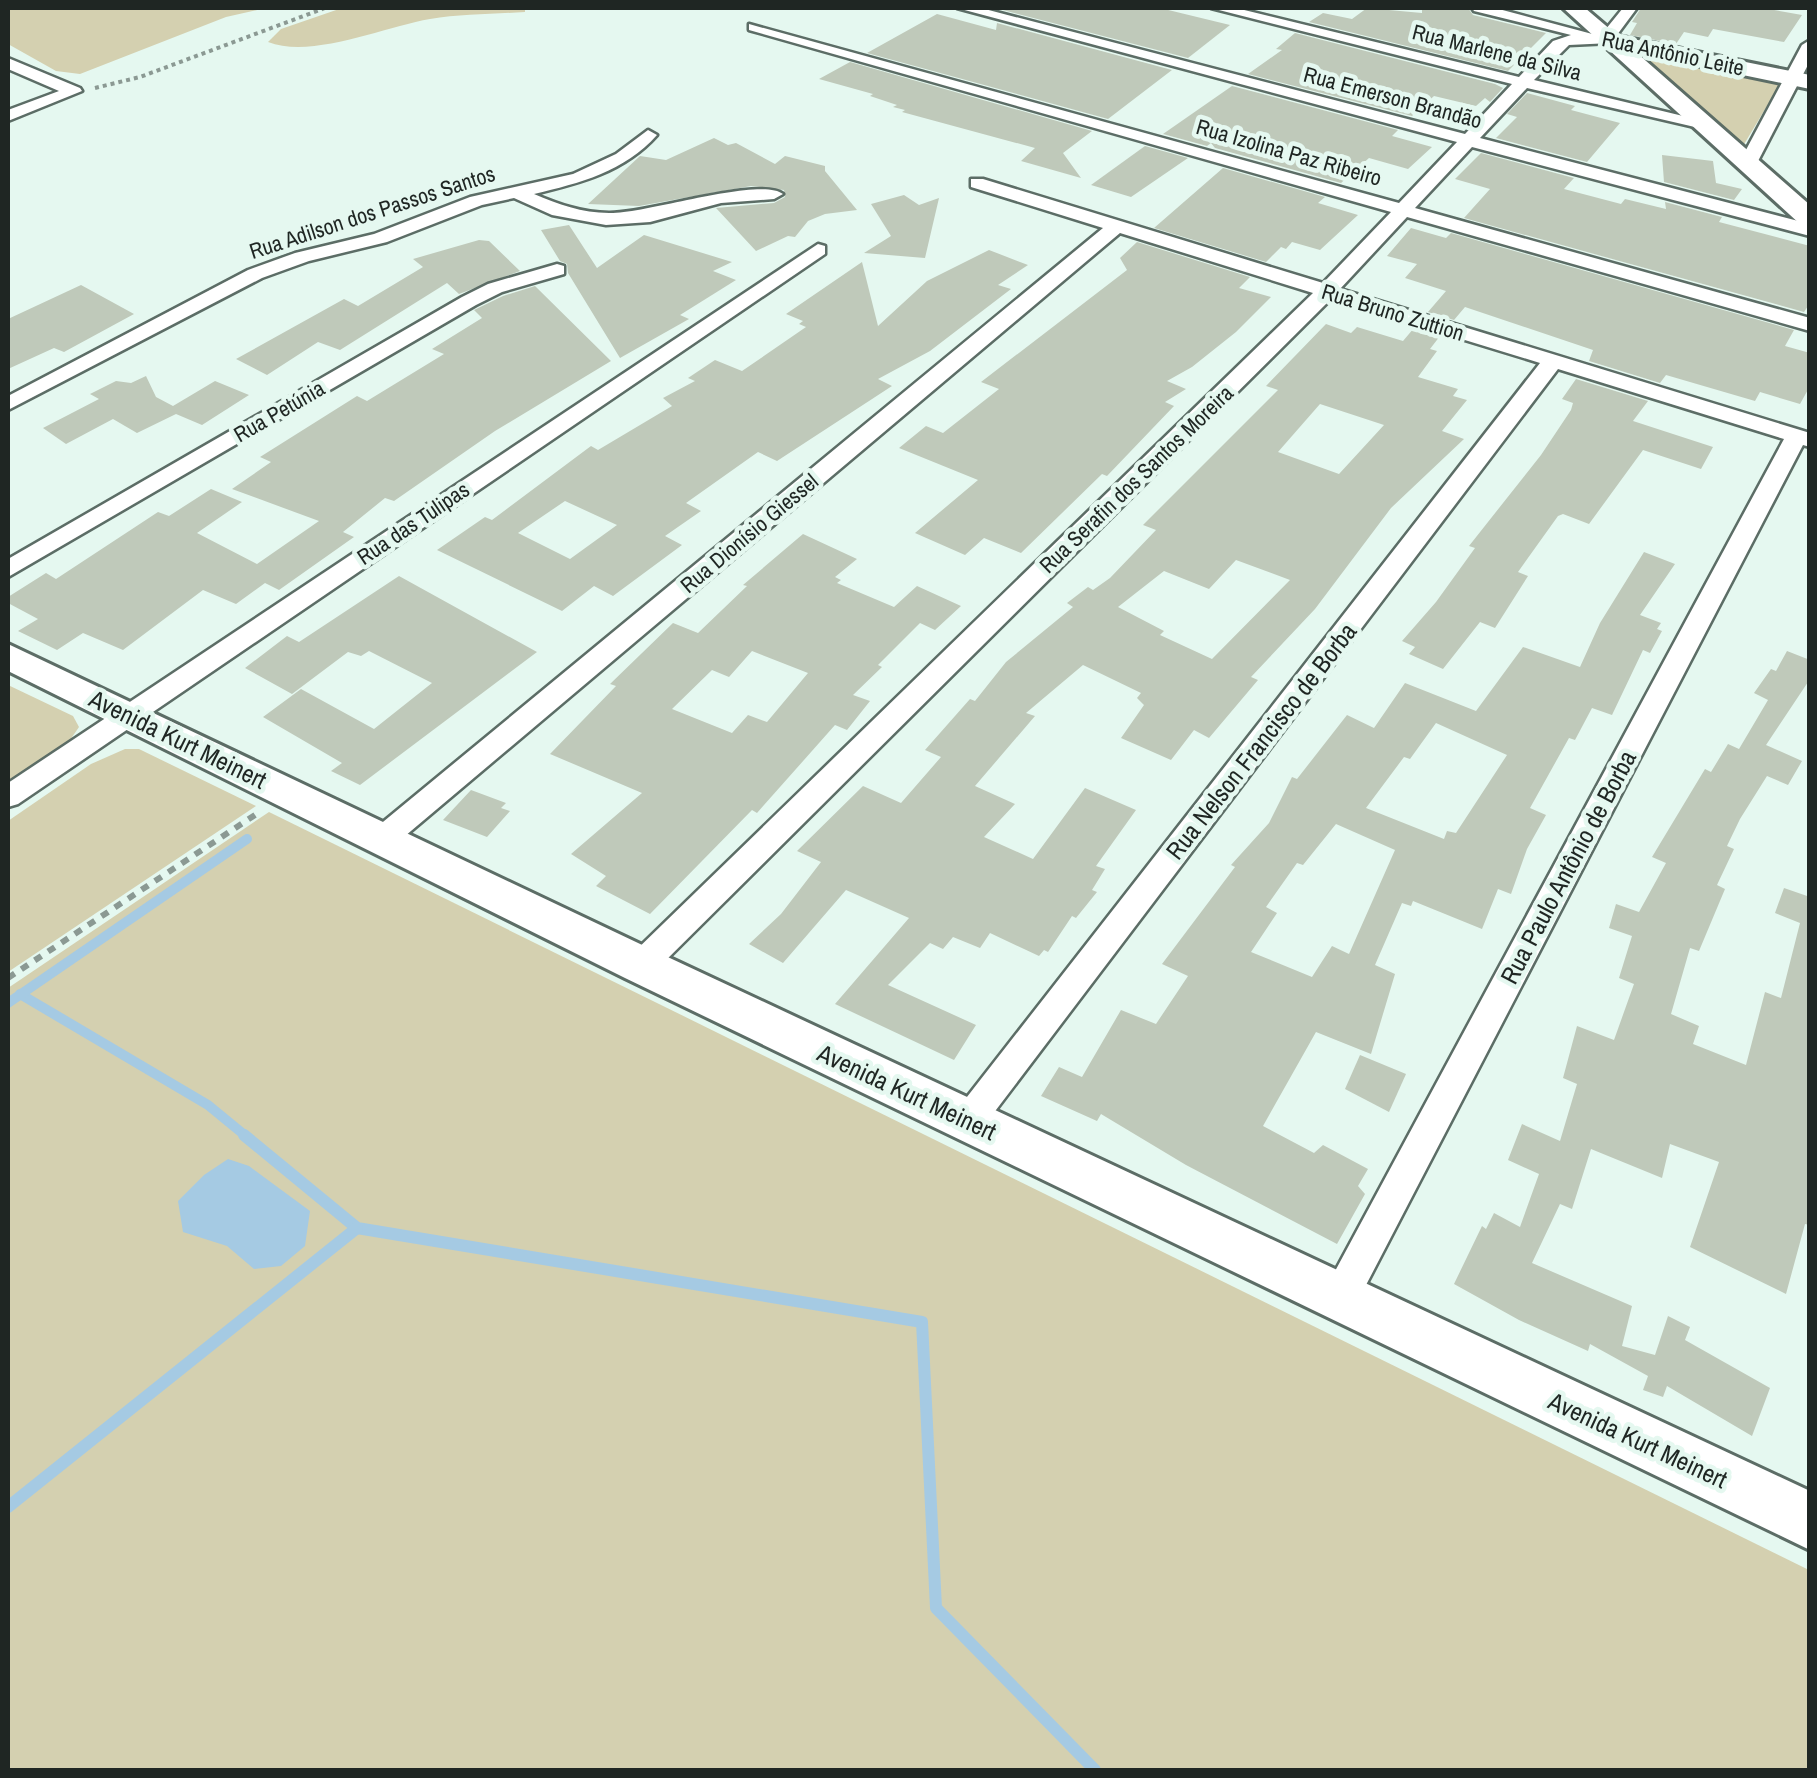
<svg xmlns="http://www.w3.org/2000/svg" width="1817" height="1778" font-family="'Archivo Narrow',sans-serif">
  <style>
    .green { fill: #d4d0b0 }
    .water { fill: #a5cae3 }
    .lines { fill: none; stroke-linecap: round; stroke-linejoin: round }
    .stream-far1 { stroke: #a5cae3; stroke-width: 10 }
    .stream { stroke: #a5cae3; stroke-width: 12 }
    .building { fill: #bfc9ba; fill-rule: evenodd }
    .street-casing { stroke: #5c6d66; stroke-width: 5 }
    .secondary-casing { stroke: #5c6d66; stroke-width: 6 }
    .path-far1 { stroke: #8b9993; stroke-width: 4; stroke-dasharray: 4 4; stroke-linecap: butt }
    .path { stroke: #8b9993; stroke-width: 6; stroke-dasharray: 8 8; stroke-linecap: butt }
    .street { fill: #fff; fill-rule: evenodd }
    .secondary { fill: #fff; fill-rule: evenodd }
    .labels { text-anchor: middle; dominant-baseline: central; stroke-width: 9; stroke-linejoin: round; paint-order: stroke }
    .far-street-label { font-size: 22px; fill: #1f2623; stroke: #e5f8f0 }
    .street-label { font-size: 25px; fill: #1f2623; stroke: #e5f8f0 }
  </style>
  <rect width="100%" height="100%" fill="#e5f8f0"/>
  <g class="green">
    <path d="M8 8H266L226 17 80 74 56 71 8 44Z"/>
    <path d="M342 8H525V12C494 14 461 14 430 19 384 27 312 59 268 42L281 29Z"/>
    <path d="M1627 49 1782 81 1743 146Z"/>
    <path d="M8 685 73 716 79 727 70 740 8 782Z"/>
    <path d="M125 749H139L256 806 8 972V821L91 764Z"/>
    <path d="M269 812 1809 1570V1770H8V988Z"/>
  </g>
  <path class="water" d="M228 1159 249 1166 310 1211 305 1246 281 1266 254 1269 227 1246 183 1232 178 1201 204 1175Z"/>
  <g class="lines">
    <g class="stream-far1">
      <path d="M20 994 208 1105 247 1137"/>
      <path d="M8 1003 247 839"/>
    </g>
    <g class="stream">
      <path d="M244 1135 357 1228 922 1322 936 1608 1095 1770"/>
      <path d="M8 1507 357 1228"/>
    </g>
  </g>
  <g class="building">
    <path d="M1160 8 1230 25 1188 58 999 9Z"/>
    <path d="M1367 8 1422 13V8H1468L1473 15 1546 33 1508 71 1309 22 1323 13 1352 19Z"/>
    <path d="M1641 8H1763L1802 15 1784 42 1713 29 1708 37 1684 32 1676 44 1630 35 1637 23 1632 22Z"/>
    <path d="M937 14 996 30 997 23 1172 70 1108 119 867 53Z"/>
    <path d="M1295 33 1495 84 1503 88 1490 102 1485 98 1476 106 1434 96 1412 116 1248 74 1282 50 1276 49Z"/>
    <path d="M850 62 1092 131 1063 153 1081 178 1021 161 1035 148 902 112 905 110 893 107 897 105 870 96 873 94 819 79Z"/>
    <path d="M1232 86 1398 130 1392 136 1432 147 1408 169 1369 158 1341 183 1215 148 1211 143 1207 146 1163 134Z"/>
    <path d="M1527 93 1575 106 1571 110 1620 123 1587 162 1496 138 1517 117 1507 114Z"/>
    <path d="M714 138 728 145 736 143 775 164 785 156 825 166V171L857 210 825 214 808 221 795 237 788 236 756 251 716 208 774 203 785 197 784 190 751 186 639 206 588 204 640 156 666 160Z"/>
    <path d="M1145 146 1188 158 1131 197 1091 185Z"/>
    <path d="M1481 153 1574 178 1564 189 1621 204 1625 199 1666 209 1665 202 1722 217 1719 222 1810 246V303L1804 312 1464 218 1490 189 1455 179Z"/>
    <path d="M1662 155 1713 161 1716 183 1742 189 1734 200 1664 182Z"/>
    <path d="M1223 168 1325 197 1318 203 1358 215 1320 250 1292 242 1286 249 1281 247 1266 262 1154 228Z"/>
    <path d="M904 195 919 205 939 198 925 258 864 253 891 236 871 204Z"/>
    <path d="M569 225 597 268 644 235 732 262 713 271 736 280 680 315 689 319 620 358 568 273 567 264 560 261 541 230Z"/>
    <path d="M1411 228 1446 238 1451 233 1794 330 1785 346 1810 353V386L1800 404 1760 392 1755 401 1666 375 1660 383 1589 361 1593 350 1465 307 1454 320 1428 312 1446 291 1405 278 1417 264 1387 256Z"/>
    <path d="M479 240 489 241 520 271 459 294 447 283 340 350 318 342 267 375 236 359 344 299 358 306 423 267 413 259Z"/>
    <path d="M1137 242 1250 277 1239 288 1271 297 1236 332 1192 367 1167 381 1186 389 1165 402 1174 406 1107 476 1102 474 1021 553 984 538 965 555 915 533 978 480 899 448 926 426 943 433 999 389 981 382 1127 270 1120 258Z"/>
    <path d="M989 250 1028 265 998 285 1011 289 930 351 878 379 892 386 777 461 758 452 686 503 701 511 665 536 682 545 613 596 594 586 562 611 437 550 485 517 492 520 591 446 598 450 672 406 663 398 695 381 688 378 715 360 742 371 806 327 799 324 803 321 786 314 862 262 878 326 927 281ZM565 501 617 525 570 559 518 533Z"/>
    <path d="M81 285 134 314 64 352 54 348 8 369V319Z"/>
    <path d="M535 286 611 361 495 431 394 501 385 498 343 532 354 537 279 590 265 583 236 604 203 590 123 650 83 633 57 650 18 631 38 619 8 603V597L46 573 56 579 158 512 169 516 211 489 242 502 197 533 257 564 319 521 232 489 271 462 260 457 357 396 367 401 444 354 432 349 482 318 474 310 503 296Z"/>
    <path d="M1326 324 1351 333 1357 327 1403 341 1414 328 1440 336 1430 349 1437 351 1418 377 1458 389 1453 396 1467 400 1442 431 1464 439 1391 508 1315 609 1251 677 1258 680 1209 738 1194 730 1171 760 1121 738 1144 705 1137 698 1141 693 1083 665 1026 713 1035 716 975 786 1015 804 984 837 1033 859 1085 788 1136 810 1096 866 1105 869 1092 890 1097 892 1076 918 1072 916 1048 952 1044 950 1039 956 990 933 980 948 953 937 943 949 930 943 888 985 976 1025 954 1060 835 1004 909 918 846 890 783 963 749 944 781 914 821 862 797 851 863 786 901 803 941 757 925 750 970 699 975 701 1006 662 1073 607 1067 603 1088 587 1093 590 1110 578 1156 530 1143 525 1278 390 1266 386ZM1320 404 1384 425 1339 474 1278 452ZM1236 560 1290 580 1212 659 1160 635 1164 631 1118 607 1164 571 1209 589Z"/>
    <path d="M146 376 156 397 173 406 215 381 249 395 202 425 176 414 137 433 113 419 66 444 43 428 99 399 90 394 116 381 131 383Z"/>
    <path d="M1576 379 1648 401 1633 421 1713 447 1701 469 1643 450 1589 524 1563 514 1558 516 1518 572 1528 576 1495 628 1480 622 1443 669 1409 654 1415 647 1402 641 1436 602 1475 548 1469 546 1541 455 1571 410 1573 403 1562 399Z"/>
    <path d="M803 534 857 559 835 577 841 580 837 583 894 607 917 586 961 606 935 630 920 623 878 665 882 667 853 695 870 701 847 730 835 725 757 813 752 810 650 914 596 886 606 876 571 854 642 793 550 754 616 686 610 684 673 623 698 633 747 586 743 585ZM752 651 808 673 767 722 748 715 732 733 672 709 712 670 729 677Z"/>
    <path d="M1644 552 1675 564 1640 615 1661 623 1657 629 1662 631 1650 653 1643 650 1612 715 1592 708 1575 740 1569 738 1530 808 1546 815 1527 849 1511 894 1498 889 1482 929 1413 901 1411 906 1402 903 1375 965 1395 974 1371 1054 1316 1032 1263 1126 1314 1153 1323 1145 1368 1169 1358 1186 1365 1194 1337 1244 1186 1165 1101 1114 1097 1121 1041 1096 1059 1067 1082 1077 1121 1010 1156 1024 1188 976 1162 964 1235 867 1231 865 1269 823 1292 777 1297 779 1347 715 1374 728 1405 683 1476 711 1523 647 1580 667 1600 623ZM1436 723 1507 755 1456 833 1447 831 1444 839 1366 808 1404 757 1410 759ZM1336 824 1395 850 1349 954 1332 946 1312 977 1251 952 1277 913 1266 907 1297 863 1303 865Z"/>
    <path d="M399 576 537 652 360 785 331 771 342 763 263 717 301 689 374 729 432 683 369 651 361 656 348 652 292 694 245 668 287 636 299 642Z"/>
    <path d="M1787 651 1810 660V679L1766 745 1802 761 1788 785 1767 776 1740 819 1727 846 1734 849 1717 885 1725 889 1699 951 1690 948 1671 1014 1699 1026 1693 1044 1746 1065 1765 992 1781 998 1800 923 1775 913 1784 888 1810 897V1225L1805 1224 1786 1294 1690 1247 1719 1162 1670 1144 1662 1178 1591 1149 1572 1209 1560 1204 1532 1263 1632 1306 1622 1346 1655 1355 1668 1316 1690 1327 1685 1340 1770 1388 1752 1436 1667 1386 1663 1397 1643 1390 1648 1376 1590 1344 1588 1351 1519 1320 1454 1284 1482 1226 1486 1229 1494 1213 1520 1227 1539 1174 1508 1160 1522 1124 1560 1141 1577 1084 1563 1078 1577 1026 1614 1040 1634 984 1619 978 1632 936 1609 928 1616 904 1639 912 1666 863 1652 857 1705 769 1711 772 1728 744 1739 749 1768 700 1754 693 1771 669 1776 671Z"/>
    <path d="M471 790 506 803 501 808 510 811 487 837 443 820Z"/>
    <path d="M1360 1055 1406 1074 1389 1112 1345 1089Z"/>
  </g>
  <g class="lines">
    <defs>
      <g id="street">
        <path d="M957 8H981L1465 134 1512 84 1211 8H1236L1519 77 1553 41 1571 35 1474 11 1472 8H1495L1596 35H1601L1623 8H1637L1611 43 1569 45 1534 80 1712 123V131L1527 88 1480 138 1810 224V236L1472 147 1415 208 1810 318V331L1407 217 1340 289 1810 433V447L1803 445 1353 1310 1340 1315 1327 1310 1322 1298 1327 1286 1784 439 1558 369 980 1131 968 1136 956 1131 951 1121 956 1111 1540 363 1331 299 652 974 641 977 630 974 625 965 630 956 1313 293 1120 233 392 847 382 850 372 847 367 839 372 831 1103 228 971 187V179H983L1323 283 1391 212 749 30V24L1399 203 1457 142Z"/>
        <path d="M1810 40V61L1757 163 1748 168 1742 167 1739 163 1802 45Z"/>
        <path d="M8 58 80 88 82 91 8 121V110L59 91 8 69Z"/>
        <path d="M648 130 657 135C624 172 580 183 534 194 558 204 582 213 609 213 645 214 761 176 783 194L774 199 721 203 650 222 606 225 552 215 514 198 482 205 387 242 309 261 262 278 8 410V396L248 270 295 253 374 234 470 197 573 174 616 154Z"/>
        <path d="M818 244 825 246V254L18 804 8 807V783Z"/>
        <path d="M557 264 564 266V274L502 292 476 305 8 577V559L462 297 488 284Z"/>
      </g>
      <g id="secondary">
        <path d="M1563 8H1585L1618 36 1810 75V89L1637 53 1810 205V227L1801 225Z"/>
        <path d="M8 644 657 952 1810 1491V1550L625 978 8 671Z"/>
      </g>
    </defs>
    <use href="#street" class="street-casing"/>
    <use href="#secondary" class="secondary-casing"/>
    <path class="path-far1" d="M95 88 140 77 325 8"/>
    <path class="path" d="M8 978 258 813"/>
    <use href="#street" class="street"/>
    <use href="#secondary" class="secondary"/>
  </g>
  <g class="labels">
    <g class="far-street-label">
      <text transform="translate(1497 52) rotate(14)">Rua Marlene da Silva</text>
      <text transform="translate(1673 53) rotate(12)">Rua Antônio Leite</text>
      <text transform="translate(1393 97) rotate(15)">Rua Emerson Brandão</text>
      <text transform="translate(1289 152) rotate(16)">Rua Izolina Paz Ribeiro</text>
      <text transform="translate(372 212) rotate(-18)">Rua Adilson dos Passos Santos</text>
      <text transform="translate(1393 312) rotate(17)">Rua Bruno Zuttion</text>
      <text transform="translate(279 411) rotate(-30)">Rua Petúnia</text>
      <text transform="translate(1136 479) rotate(-44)">Rua Serafin dos Santos Moreira</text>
      <text transform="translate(413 523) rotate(-34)">Rua das Tulipas</text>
      <text transform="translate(749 533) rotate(-40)">Rua Dionísio Giessel</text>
    </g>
    <g class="street-label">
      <text transform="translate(178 739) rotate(26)">Avenida Kurt Meinert</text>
      <text transform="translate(1261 741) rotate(-52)">Rua Nelson Francisco de Borba</text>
      <text transform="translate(1568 867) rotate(-62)">Rua Paulo Antônio de Borba</text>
      <text transform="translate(907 1092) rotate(25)">Avenida Kurt Meinert</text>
      <text transform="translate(1638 1440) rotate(25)">Avenida Kurt Meinert</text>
    </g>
  </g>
  <rect width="1817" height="1778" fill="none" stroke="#1f2623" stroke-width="20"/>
</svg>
